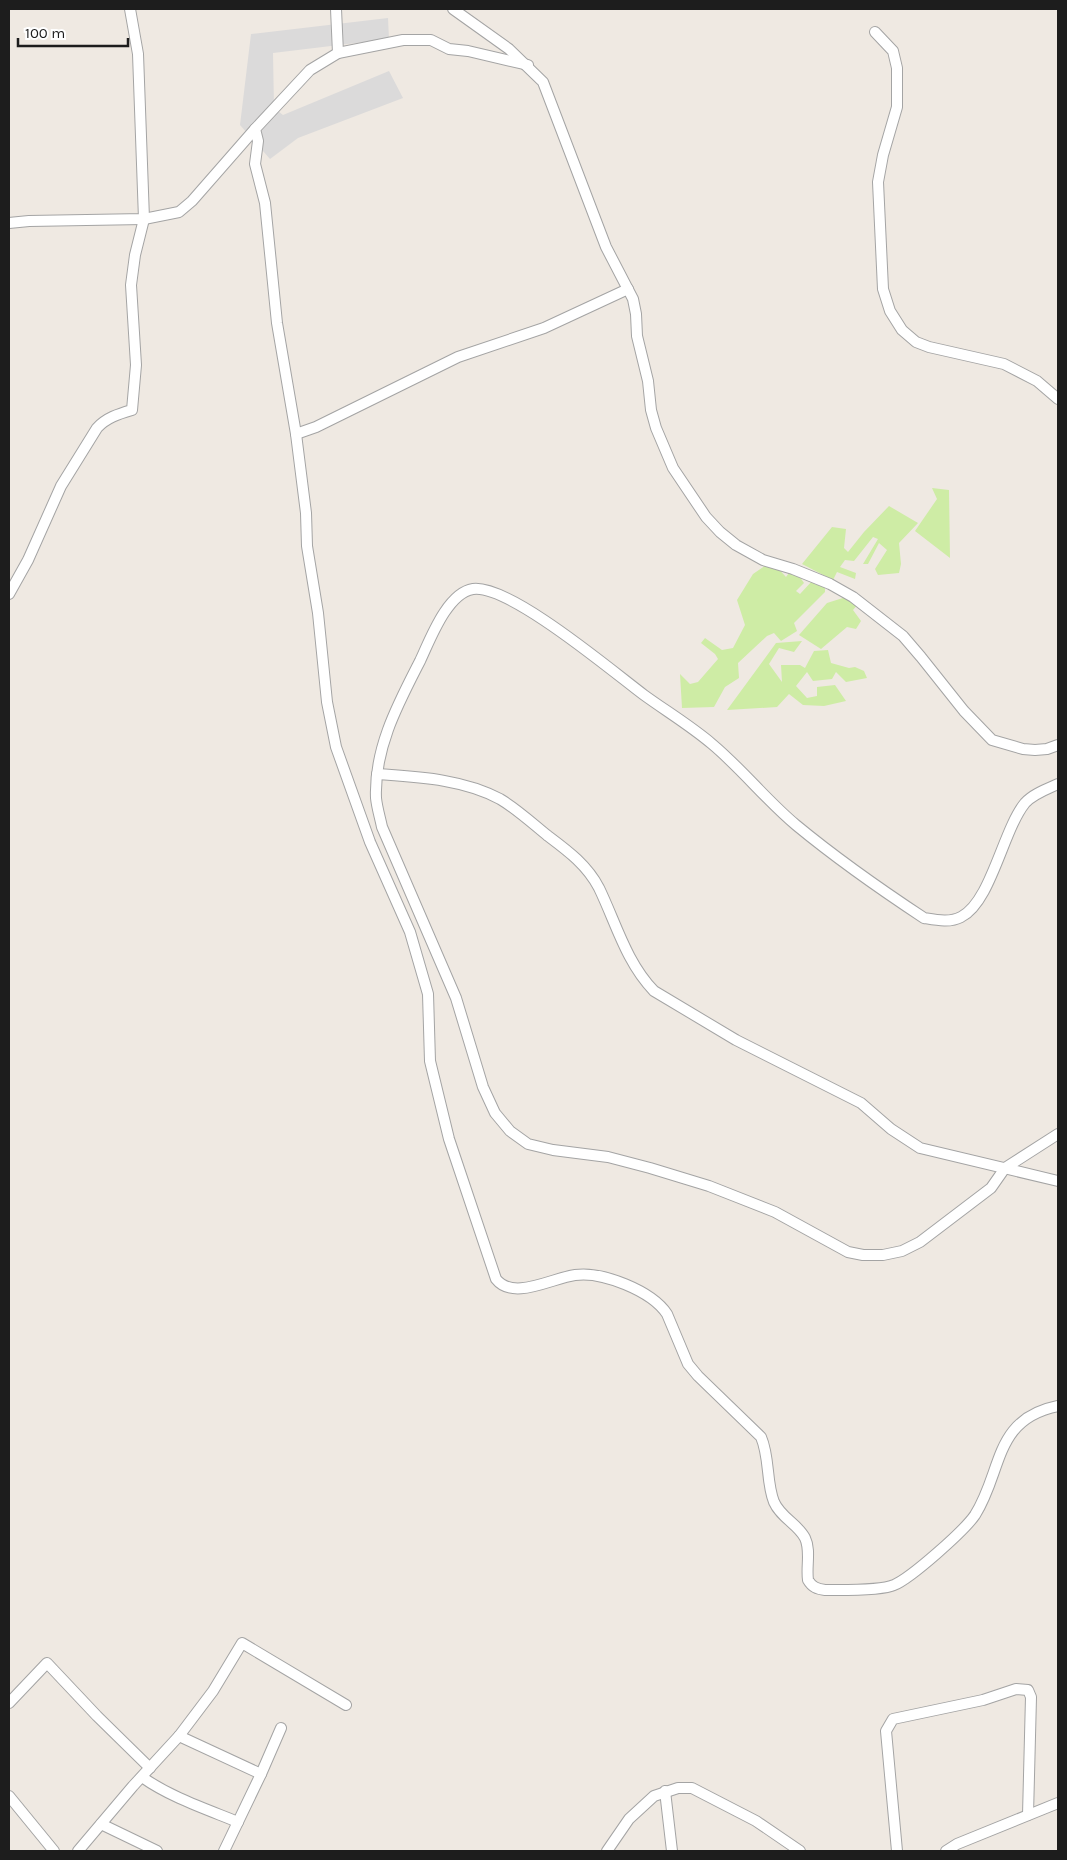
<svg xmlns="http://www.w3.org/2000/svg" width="1067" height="1860" font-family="Karla,sans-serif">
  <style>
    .residential { fill: #dbdada }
    .grass { fill: #ceeca5 }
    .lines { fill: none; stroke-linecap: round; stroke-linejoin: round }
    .minor-casing { stroke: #a4a4a4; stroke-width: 12 }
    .minor { stroke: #fff; stroke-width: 10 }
  </style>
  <rect width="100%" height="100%" fill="#efe9e2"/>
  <path class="residential" d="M388 18 389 39 273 53 274 108 283 115 389 71 403 98 298 138 270 159 240 125 251 34Z"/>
  <g class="grass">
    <path d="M932 488 949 490 950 558 915 531 937 499Z"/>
    <path d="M889 506 918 523 899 543 901 564 899 573 878 575 875 569 887 550 879 543 868 564H863L878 539 873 537 854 561 845 560 840 567 856 573 855 579 837 572 833 580 802 564 832 527 846 529 844 548 848 552 864 532Z"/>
    <path d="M766 565H775L786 577 791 570 797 573 804 583 796 591 800 594 813 580 816 585 825 584V592L794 623 797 631 781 641 774 633 767 636 738 663 739 678 725 687 714 707 682 708 680 674 690 684 698 682 718 659 715 654 701 643 705 638 722 650 733 648 745 625 737 600 753 574Z"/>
    <path d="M846 597 858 604 853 610 861 621 856 629 847 627 821 649 799 635 827 603Z"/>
    <path d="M802 641 794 652 779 648 769 664 782 682 781 665H800L805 668 814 651 828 650 831 663 849 668 855 667 864 671 867 678 846 682 836 672 832 679 813 681 807 672 796 686 807 698 817 696V687L835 685 846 701 824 706 803 705 789 694 777 707 727 710 776 643Z"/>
  </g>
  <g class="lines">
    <defs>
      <g id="minor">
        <path d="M336 9 338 53"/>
        <path d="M453 9 509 49 543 82 593 213 606 247 633 299 636 314 637 336 648 381 651 410 656 428 673 468 706 517 720 532 736 545 763 560 793 569 830 584 853 597 903 636 921 657 964 711 992 740 1023 749 1035 750 1047 749 1058 745"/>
        <path d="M875 32 893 51 897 68V107L883 155 878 182 883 289 890 311 902 330 916 342 929 347 1004 364 1037 381 1058 399"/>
        <path d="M528 65 468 51 449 49 431 40H403L338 53 310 70 255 129 258 141 255 164 265 203 277 323 296 434 306 513 307 546 318 613 327 702 336 747 370 842 410 932 428 994 430 1061 449 1139 496 1279C513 1301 552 1278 575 1275 602 1271 652 1291 667 1314L688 1364 698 1376 761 1437C770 1458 766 1482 774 1502 781 1518 798 1524 805 1538 811 1550 806 1567 808 1580 812 1587 817 1589 825 1590 841 1590 881 1591 894 1585 911 1578 964 1531 975 1515 1003 1471 993 1419 1058 1406"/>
        <path d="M9 223 29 221 144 219 179 212 192 201 255 129"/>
        <path d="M296 434 316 427 458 357 544 328 628 289"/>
        <path d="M9 594 28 560 61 486 97 428C106 418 118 414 132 410L136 365 131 285 135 255 144 219 138 54 130 9"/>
        <path d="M377 774C418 777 463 779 500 799 517 809 533 824 548 836 568 851 587 865 599 888 616 923 626 962 654 991L736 1040 861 1103 891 1129 920 1148 1058 1181"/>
        <path d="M1058 784C1047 789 1033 794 1025 803 1003 830 991 902 961 917 950 923 936 920 924 918 880 889 836 858 796 825 766 800 742 769 712 744 691 726 666 711 644 695 612 671 509 584 473 589 447 593 430 640 420 661 398 704 374 748 376 798 377 808 380 817 382 827L456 998 483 1087 495 1113 510 1131 528 1144 553 1150 608 1157 650 1168 709 1186 775 1212 848 1252 863 1255H883L902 1251 920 1242 991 1188 1005 1168 1058 1134"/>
        <path d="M9 1703 47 1663 97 1716 150 1768"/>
        <path d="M179 1736 261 1774"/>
        <path d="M142 1777C170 1797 206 1809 238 1822"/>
        <path d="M665 1791 672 1851"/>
        <path d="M9 1796 54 1851"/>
        <path d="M101 1824 157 1851"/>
        <path d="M78 1851 133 1786 179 1736 213 1691 242 1643 346 1705"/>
        <path d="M224 1851 261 1774 281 1728"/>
        <path d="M607 1851 629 1819 654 1796 678 1788H692L756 1821 800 1851"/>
        <path d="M897 1851 886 1731 893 1719 983 1700 1016 1689 1028 1690 1031 1697 1028 1815"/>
        <path d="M946 1851 957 1844 1058 1803"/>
      </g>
    </defs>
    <use href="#minor" class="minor-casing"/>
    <use href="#minor" class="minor"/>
  </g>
  <rect width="1067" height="1860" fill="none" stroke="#1d1d1d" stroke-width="20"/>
  <path d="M18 38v8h110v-8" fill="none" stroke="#1d1d1d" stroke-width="2.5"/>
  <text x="25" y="38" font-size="15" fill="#1d1d1d" stroke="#ffffff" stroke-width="4" paint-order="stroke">100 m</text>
</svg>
